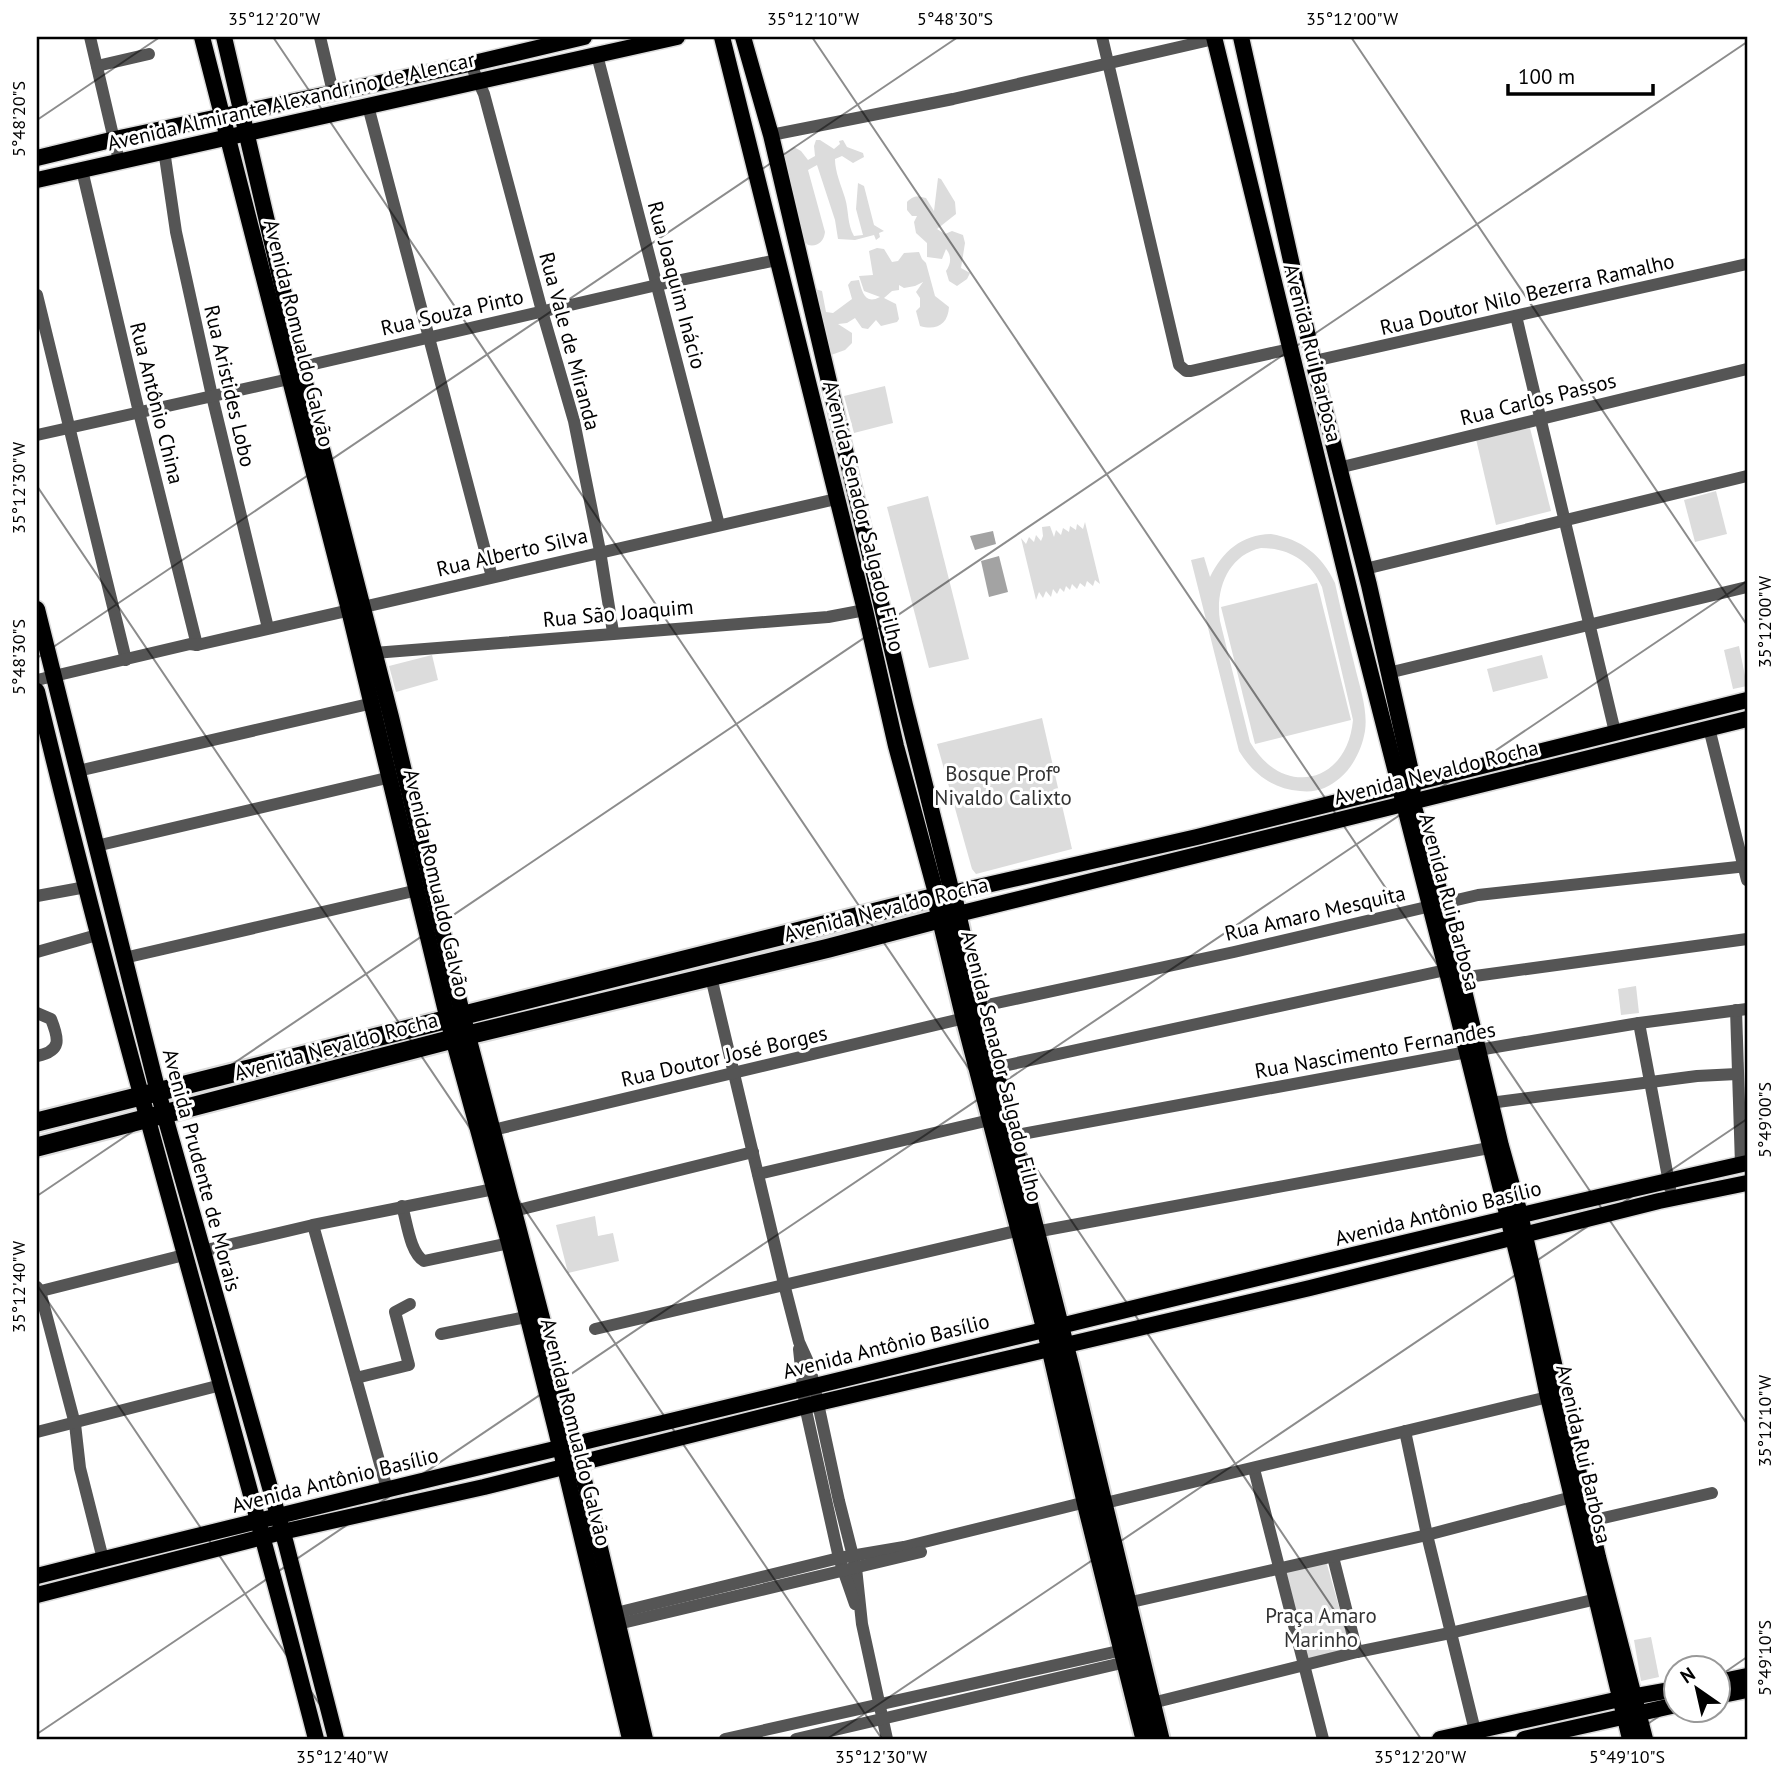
<svg xmlns="http://www.w3.org/2000/svg" width="1784" height="1776" font-family="'PT Sans',sans-serif">
  <style>
    .green { fill: #dcdcdc; fill-rule: evenodd }
    .water { fill: #a3a3a3 }
    .lines { fill: none; stroke-linecap: round; stroke-linejoin: round }
    .major-casing { stroke: #dbdbdb; stroke-width: 19 }
    .highway-casing { stroke: #dbdbdb; stroke-width: 23 }
    .minor { stroke: #555; stroke-width: 12 }
    .major { stroke: #000; stroke-width: 16 }
    .highway { stroke: #000; stroke-width: 19 }
    .ticks { fill: none; stroke: #000; stroke-width: 2; stroke-opacity: 0.45 }
    .labels { text-anchor: middle; dominant-baseline: central; stroke-width: 6; stroke-linejoin: round; paint-order: stroke }
    .street-label { font-size: 21px; fill: #000; stroke: #fff }
    .park-label { font-size: 21px; fill: #333; stroke: #fff }
    .neatline { fill: none; stroke: #000; stroke-width: 2.5 }
    .ticks-label { font-size: 18px; text-anchor: middle; fill: #000 }
  </style>
  <rect width="100%" height="100%" fill="#fff"/>
  <g class="green">
    <path d="M816 140H820L834 149 840 144 839 141 843 140 847 147 863 153 864 157 853 163 842 156 835 159C835 172 841 185 845 198 849 211 847 224 854 236L863 235 856 209 858 183 864 186 874 225 884 231 879 233 880 237 876 240 874 235 855 240 838 239 835 220 817 165 808 170 825 232C824 241 818 247 808 245L803 240 781 167 784 154 794 147 801 151 808 160 815 156 814 146Z"/>
    <path d="M938 178 941 179 955 202 956 214 937 229 945 234 952 231 963 235 965 243 961 268 970 273 967 279 957 286 949 281 946 271C951 264 952 256 946 249L942 259 927 257V243L916 233 914 222 917 216H912L907 210V202C914 195 917 196 926 198L934 211Z"/>
    <path d="M877 248 884 249 892 262 898 261 904 253 919 252 922 259 926 263 935 296 949 307C948 324 937 331 920 326L916 311 920 307V298L916 292 923 282 915 286 904 288 899 285V290L892 291 884 298 896 304 899 319 897 322 881 326 876 320 868 329 862 328 855 318 847 323 838 324 852 333V343L845 350 831 355 815 289 822 291 826 312 833 313 852 299 848 285 851 281 859 280C862 292 865 305 880 297L864 291 859 276 873 275 869 251Z"/>
    <path d="M885 386 893 423 854 433 844 396Z"/>
    <path d="M1530 428 1551 511 1496 525 1476 439Z"/>
    <path d="M1716 491 1727 534 1695 542 1684 500Z"/>
    <path d="M928 496 969 659 929 668 887 507Z"/>
    <path d="M1085 522 1100 584 1095 580 1093 586 1087 581 1085 587 1080 583 1077 589 1072 584 1070 590 1066 586 1064 592 1060 588 1057 594 1053 589 1051 597 1046 591 1043 598 1039 592 1036 600 1021 538 1026 544 1029 537 1034 542 1036 535 1041 541 1043 536 1042 527 1050 526 1054 537 1056 530 1061 535 1063 528 1069 532 1070 526 1076 530 1077 524 1083 529Z"/>
    <path d="M1271 534C1301 539 1322 555 1335 583 1341 611 1348 639 1355 667 1360 688 1368 710 1365 731 1362 749 1353 767 1340 778 1328 788 1316 793 1300 791 1273 789 1253 774 1239 751L1191 560 1204 557 1210 577C1223 551 1241 535 1271 534ZM1261 548C1289 548 1310 561 1322 587L1353 720C1347 785 1282 798 1250 742L1220 621C1215 590 1228 555 1261 548Z"/>
    <path d="M1317 583 1351 720 1255 744 1221 607Z"/>
    <path d="M1739 646 1747 686 1733 689 1724 650Z"/>
    <path d="M432 655 438 680 396 692 389 666Z"/>
    <path d="M1542 655 1548 678 1493 692 1487 669Z"/>
    <path d="M1042 718 1072 849 976 874 972 869 937 744Z"/>
    <path d="M1636 986 1639 1013 1621 1015 1618 989Z"/>
    <path d="M595 1216 598 1236 613 1233 619 1261 568 1273 556 1225Z"/>
    <path d="M1326 1561 1351 1649 1307 1659 1282 1572Z"/>
    <path d="M1651 1637 1659 1677 1641 1681 1634 1640Z"/>
  </g>
  <g class="water">
    <path d="M993 531 996 544 975 550 970 536Z"/>
    <path d="M999 556 1008 592 989 597 981 561Z"/>
  </g>
  <g class="lines">
    <defs>
      <g id="major">
        <path d="M202 37 348 606 448 1020 509 1243 556 1430 630 1739"/>
        <path d="M224 37 301 367 391 717 463 1017 580 1463 645 1739"/>
        <path d="M722 37 865 610 896 746 937 897"/>
        <path d="M743 37 771 135 905 705 952 893 1197 837 1747 700"/>
        <path d="M1214 37 1354 608 1449 980 1524 1282 1548 1397 1630 1739"/>
        <path d="M1241 37 1321 395 1369 585 1410 767 1413 782 1412 801 1443 902 1501 1146 1520 1214 1598 1557 1645 1739"/>
        <path d="M37 158 115 139 474 63 584 37"/>
        <path d="M37 180 677 37"/>
        <path d="M37 609 158 1092 286 1544 336 1739"/>
        <path d="M37 691C121 1043 226 1389 316 1739"/>
        <path d="M958 914 1747 719"/>
        <path d="M37 1576C328 1502 621 1434 913 1362 1191 1294 1468 1226 1747 1163"/>
        <path d="M37 1595 282 1532 484 1487 818 1403 1310 1288 1659 1201 1747 1183"/>
        <path d="M1718 1682 1747 1676"/>
        <path d="M1718 1696 1747 1690"/>
        <path d="M1440 1739 1620 1699 1676 1689"/>
        <path d="M1524 1739 1676 1705"/>
      </g>
      <g id="highway">
        <path d="M938 905 965 1018 1051 1349 1088 1510 1145 1739"/>
        <path d="M37 1122 952 893 978 1007 1070 1367 1160 1739"/>
        <path d="M37 1147 468 1035 829 948 958 914"/>
      </g>
    </defs>
    <use href="#major" class="major-casing"/>
    <use href="#highway" class="highway-casing"/>
    <g class="minor">
      <path d="M90 37 119 161"/>
      <path d="M320 37 333 92"/>
      <path d="M1102 37 1179 365 1186 371H1191L1290 349"/>
      <path d="M597 55 719 525"/>
      <path d="M474 63V72L484 94 542 311 574 421 600 551 613 632"/>
      <path d="M97 66 149 54"/>
      <path d="M368 106 492 577"/>
      <path d="M771 135 953 99 1214 39"/>
      <path d="M164 150 176 232 212 396 268 628"/>
      <path d="M82 170 139 412 197 645"/>
      <path d="M37 295 126 660"/>
      <path d="M1516 316 1615 732"/>
      <path d="M1314 361 1747 264"/>
      <path d="M301 367 657 285 777 260"/>
      <path d="M37 435 289 379"/>
      <path d="M1338 468 1747 369"/>
      <path d="M1365 569 1747 476"/>
      <path d="M374 653 828 617 865 610"/>
      <path d="M1388 673 1747 587"/>
      <path d="M37 680 190 644 197 645 836 499"/>
      <path d="M1709 728 1747 880"/>
      <path d="M78 771 373 703"/>
      <path d="M96 846 391 777"/>
      <path d="M37 896 86 887"/>
      <path d="M37 952 97 935"/>
      <path d="M124 958 418 890"/>
      <path d="M711 977 784 1284 799 1342 809 1364 814 1385 839 1501 856 1568 862 1624 887 1739"/>
      <path d="M1453 979 1747 939"/>
      <path d="M978 1007 1234 952 1478 895 1747 866"/>
      <path d="M1736 1010 1741 1164"/>
      <path d="M37 1013 51 1019C59 1039 62 1051 37 1056"/>
      <path d="M1639 1023 1670 1188"/>
      <path d="M994 1068 1455 968"/>
      <path d="M1490 1103 1697 1076 1737 1074"/>
      <path d="M493 1130 965 1018"/>
      <path d="M1011 1136 1478 1050 1639 1023 1747 1009"/>
      <path d="M758 1174 990 1120"/>
      <path d="M402 1206C407 1222 410 1253 424 1261L509 1243"/>
      <path d="M514 1211 753 1152"/>
      <path d="M313 1225 387 1489"/>
      <path d="M1035 1232 1489 1148"/>
      <path d="M202 1251 313 1225 494 1189"/>
      <path d="M37 1287 40 1291 75 1424 80 1468 103 1559"/>
      <path d="M37 1292 184 1255"/>
      <path d="M595 1329 1020 1230"/>
      <path d="M441 1334 526 1317"/>
      <path d="M799 1349 805 1406 839 1558 855 1604"/>
      <path d="M356 1378 409 1365 395 1312 410 1304"/>
      <path d="M1405 1431 1427 1535 1477 1739"/>
      <path d="M37 1432 221 1385"/>
      <path d="M1254 1469 1323 1739"/>
      <path d="M1101 1504 1548 1397"/>
      <path d="M1590 1521 1712 1493"/>
      <path d="M1333 1557 1357 1652"/>
      <path d="M1127 1603 1427 1535 1572 1497"/>
      <path d="M616 1613 839 1558 904 1547 1086 1502"/>
      <path d="M618 1624 921 1552"/>
      <path d="M1152 1703 1357 1652 1450 1633 1597 1599"/>
      <path d="M725 1739 1123 1650"/>
      <path d="M796 1739 1126 1662"/>
    </g>
    <use href="#major" class="major"/>
    <use href="#highway" class="highway"/>
  </g>
  <path class="ticks" d="M273 37 1421 1739M812 37 1747 1424M1351 37 1747 625M37 120 160 37M37 486 882 1739M37 658 958 37M37 1196 1747 42M37 1285 343 1739M1718 1677 1747 1657M37 1734 1747 581M827 1739 1747 1119M1625 1739 1676 1705"/>
  <g class="labels">
    <g class="street-label">
      <text transform="translate(291 101) rotate(-13)">Avenida Almirante Alexandrino de Alencar</text>
      <text transform="translate(677 285) rotate(75)">Rua Joaquim Inácio</text>
      <text transform="translate(1527 294) rotate(-13)">Rua Doutor Nilo Bezerra Ramalho</text>
      <text transform="translate(452 312) rotate(-13)">Rua Souza Pinto</text>
      <text transform="translate(299 333) rotate(76)">Avenida Romualdo Galvão</text>
      <text transform="translate(570 341) rotate(75)">Rua Vale de Miranda</text>
      <text transform="translate(1313 353) rotate(76)">Avenida Rui Barbosa</text>
      <text transform="translate(230 386) rotate(77)">Rua Aristides Lobo</text>
      <text transform="translate(1538 399) rotate(-14)">Rua Carlos Passos</text>
      <text transform="translate(157 403) rotate(76)">Rua Antônio China</text>
      <text transform="translate(864 516) rotate(76)">Avenida Senador Salgado Filho</text>
      <text transform="translate(512 552) rotate(-13)">Rua Alberto Silva</text>
      <text transform="translate(618 613) rotate(-5)">Rua São Joaquim</text>
      <text transform="translate(1436 772) rotate(-14)">Avenida Nevaldo Rocha</text>
      <text transform="translate(437 883) rotate(77)">Avenida Romualdo Galvão</text>
      <text transform="translate(1450 902) rotate(75)">Avenida Rui Barbosa</text>
      <text transform="translate(886 909) rotate(-14)">Avenida Nevaldo Rocha</text>
      <text transform="translate(1315 913) rotate(-13)">Rua Amaro Mesquita</text>
      <text transform="translate(336 1046) rotate(-15)">Avenida Nevaldo Rocha</text>
      <text transform="translate(1375 1050) rotate(-10)">Rua Nascimento Fernandes</text>
      <text transform="translate(724 1056) rotate(-13)">Rua Doutor José Borges</text>
      <text transform="translate(1002 1066) rotate(76)">Avenida Senador Salgado Filho</text>
      <text transform="translate(202 1170) rotate(75)">Avenida Prudente de Morais</text>
      <text transform="translate(1438 1213) rotate(-14)">Avenida Antônio Basílio</text>
      <text transform="translate(886 1346) rotate(-14)">Avenida Antônio Basílio</text>
      <text transform="translate(576 1432) rotate(76)">Avenida Romualdo Galvão</text>
      <text transform="translate(1584 1454) rotate(77)">Avenida Rui Barbosa</text>
      <text transform="translate(335 1480) rotate(-14)">Avenida Antônio Basílio</text>
    </g>
    <g class="park-label">
      <text x="1003" y="773">Bosque Profº<tspan x="1003" dy="24">Nivaldo Calixto</tspan></text>
      <text x="1321" y="1615">Praça Amaro<tspan x="1321" dy="24">Marinho</tspan></text>
    </g>
  </g>
  <rect width="1784" height="1776" fill="none" stroke="#ffffff" stroke-width="77"/>
  <g transform="translate(1697 1689) rotate(326)"><circle r="33" fill="#ffffff" stroke="#999999" stroke-width="2"/>
  <path d="M0-5L12 26L0 18L-12 26Z" fill="#000000"/>
  <text y="-10" font-size="19" font-weight="bold" text-anchor="middle" fill="#000000">N</text>
  </g>
  <path d="M1508 84v10h145v-10" fill="none" stroke="#000000" stroke-width="3.5"/>
  <text x="1518" y="84" font-size="21" fill="#000000" stroke="#ffffff" stroke-width="5" paint-order="stroke">100 m</text>
  <rect x="38" y="38" width="1708" height="1700" class="neatline"/>
  <g class="ticks-label">
    <text x="274" y="25">35°12'20"W</text>
    <text x="813" y="25">35°12'10"W</text>
    <text x="955" y="25">5°48'30"S</text>
    <text x="1352" y="25">35°12'00"W</text>
    <text transform="translate(19 119) rotate(-90)" y="6">5°48'20"S</text>
    <text transform="translate(19 488) rotate(-90)" y="6">35°12'30"W</text>
    <text transform="translate(1765 622) rotate(-90)" y="6">35°12'00"W</text>
    <text transform="translate(19 657) rotate(-90)" y="6">5°48'30"S</text>
    <text transform="translate(1765 1120) rotate(-90)" y="6">5°49'00"S</text>
    <text transform="translate(19 1287) rotate(-90)" y="6">35°12'40"W</text>
    <text transform="translate(1765 1421) rotate(-90)" y="6">35°12'10"W</text>
    <text transform="translate(1765 1658) rotate(-90)" y="6">5°49'10"S</text>
    <text x="342" y="1763">35°12'40"W</text>
    <text x="881" y="1763">35°12'30"W</text>
    <text x="1420" y="1763">35°12'20"W</text>
    <text x="1627" y="1763">5°49'10"S</text>
  </g>
</svg>
